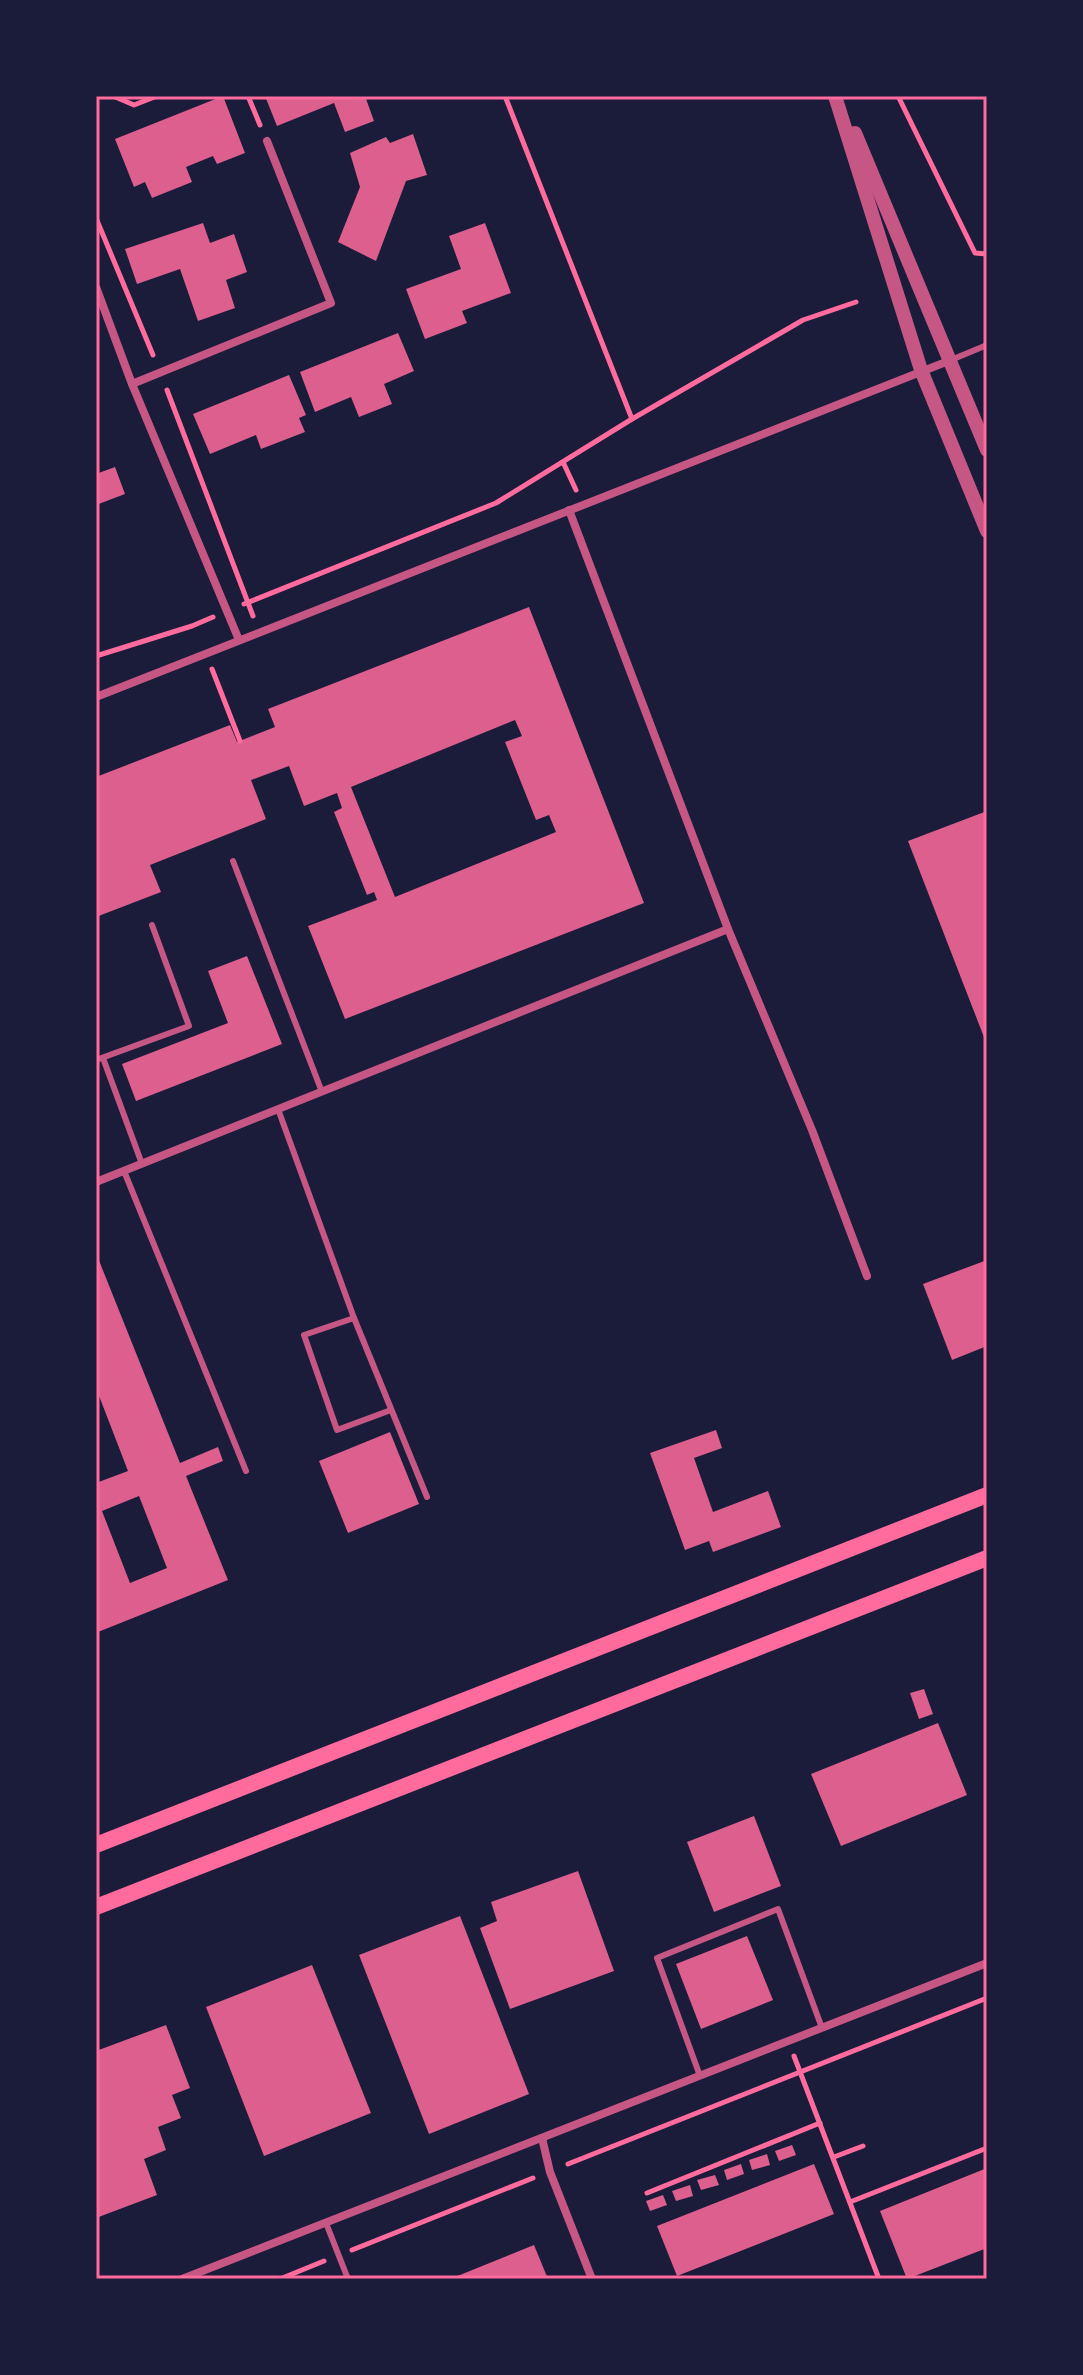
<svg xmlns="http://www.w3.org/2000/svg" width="1083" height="2375" font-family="'Space Grotesk',sans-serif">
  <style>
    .building { fill: #dd5f8e; fill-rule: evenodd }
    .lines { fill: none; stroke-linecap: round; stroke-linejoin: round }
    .path { stroke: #ff6b9d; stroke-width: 5 }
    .service { stroke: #c65784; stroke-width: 6 }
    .minor { stroke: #c65784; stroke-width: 8 }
    .tertiary { stroke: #c65784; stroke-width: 14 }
    .secondary { stroke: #ff6b9d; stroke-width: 16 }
    .neatline { fill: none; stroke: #ff6b9d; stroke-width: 3 }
  </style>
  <rect width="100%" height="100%" fill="#1b1b3a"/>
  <g class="building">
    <path d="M223 96 245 153 217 164 213 156 186 167 192 182 152 198 145 182 134 187 115 139Z"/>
    <path d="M265 96H365L374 121 345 132 334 103 277 126Z"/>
    <path d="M413 134 427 175 406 181 376 261 338 242 360 187 350 153 386 137 390 143Z"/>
    <path d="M203 223 210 243 234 234 247 272 226 280 235 308 198 321 180 269 137 284 125 249Z"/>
    <path d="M485 223 511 293 462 311 467 323 425 339 406 289 461 269 449 236Z"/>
    <path d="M398 333 414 371 384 384 392 404 359 417 351 397 315 412 300 372Z"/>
    <path d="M289 375 306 415 299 418 305 432 261 449 256 435 210 454 193 414Z"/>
    <path d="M115 467 125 494 96 505V474Z"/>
    <path d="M529 607 644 903 345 1019 308 926 377 900 374 892 367 895 334 812 342 808 337 793 304 806 289 766 251 780 266 819 150 865 161 892 96 917V777L230 725 237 742 275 727 268 709ZM515 720 522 736 505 742 536 820 549 815 556 832 395 897 351 787Z"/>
    <path d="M987 811V1045L908 841Z"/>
    <path d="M247 956 282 1044 136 1101 122 1064 228 1023 208 971Z"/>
    <path d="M96 1253 180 1463 218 1447 223 1461 186 1476 228 1580 98 1632 96 1626V1483L128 1471 96 1388ZM139 1496 167 1568 130 1583 102 1511Z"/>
    <path d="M987 1260V1346L952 1360 923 1284Z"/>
    <path d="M716 1430 722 1448 694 1458 713 1512 768 1491 781 1527 713 1552 709 1541 685 1550 650 1453Z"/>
    <path d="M390 1432 419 1504 348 1533 319 1461Z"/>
    <path d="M924 1689 933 1714 919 1719 910 1693Z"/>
    <path d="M938 1723 967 1795 841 1846 811 1774Z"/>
    <path d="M754 1816 781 1886 714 1912 687 1842Z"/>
    <path d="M578 1871 614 1971 510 2009 480 1928 497 1921 491 1902Z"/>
    <path d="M460 1916 529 2094 429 2134 359 1955Z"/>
    <path d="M747 1936 773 2000 701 2029 676 1964Z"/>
    <path d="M312 1965 371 2113 264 2156 206 2007Z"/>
    <path d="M166 2025 190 2088 172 2095 181 2118 158 2127 166 2150 144 2159 157 2195 96 2218V2051Z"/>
    <path d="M792 2145 796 2155 779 2161 775 2151Z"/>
    <path d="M767 2154 770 2165 752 2170 749 2160Z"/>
    <path d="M741 2164 744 2174 727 2180 724 2170Z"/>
    <path d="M814 2164 834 2214 677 2276 657 2226Z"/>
    <path d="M987 2168V2248L907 2279 880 2211Z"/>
    <path d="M715 2175 719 2185 701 2190 697 2180Z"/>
    <path d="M690 2185 693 2196 676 2201 672 2191Z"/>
    <path d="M663 2195 667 2205 650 2211 646 2201Z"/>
    <path d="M534 2245 548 2279H450Z"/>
  </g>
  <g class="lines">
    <g class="path">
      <path d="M113 96 134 105 157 96"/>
      <path d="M248 96 260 125"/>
      <path d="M505 96 632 419"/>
      <path d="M898 96 975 253 987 254"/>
      <path d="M96 218 153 355"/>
      <path d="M167 390 253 616"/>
      <path d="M563 462 576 490"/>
      <path d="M244 604 496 503 632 419 803 320 856 302"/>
      <path d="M96 656 192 626 213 617"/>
      <path d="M212 669 240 741"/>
      <path d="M794 2056 879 2279"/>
      <path d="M834 2157 863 2146"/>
      <path d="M568 2164 987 1998"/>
      <path d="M647 2193 820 2123"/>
      <path d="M850 2202 987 2148"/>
      <path d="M352 2250 533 2178"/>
      <path d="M280 2279 324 2261"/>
    </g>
    <g class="service">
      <path d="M951 360 987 345"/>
      <path d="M233 861 322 1092"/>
      <path d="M103 1058 142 1164"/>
      <path d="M96 1060 189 1026 152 925"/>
      <path d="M278 1109 354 1318 427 1497"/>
      <path d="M124 1171 246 1471"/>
      <path d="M354 1318 304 1335 337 1430 391 1410"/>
      <path d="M700 2076 657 1958 778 1909 822 2028"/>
      <path d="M326 2223 348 2279"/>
    </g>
    <g class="minor">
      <path d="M96 287 132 384 239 640"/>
      <path d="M132 384 331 303 267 141"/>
      <path d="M569 510 728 929 812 1130 867 1276"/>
      <path d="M96 697 951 360"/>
      <path d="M96 1182 728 929"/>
      <path d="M542 2138 550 2172 592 2279"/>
      <path d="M182 2279 987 1963"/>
    </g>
    <g class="tertiary">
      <path d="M835 96 921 370 987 531"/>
      <path d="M855 133 987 450"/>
    </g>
    <g class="secondary">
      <path d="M96 1845 987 1495"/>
      <path d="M96 1907 987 1558"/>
    </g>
  </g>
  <rect width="1083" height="2375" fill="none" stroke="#1b1b3a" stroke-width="196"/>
  <rect x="98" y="98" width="887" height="2179" class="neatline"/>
</svg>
